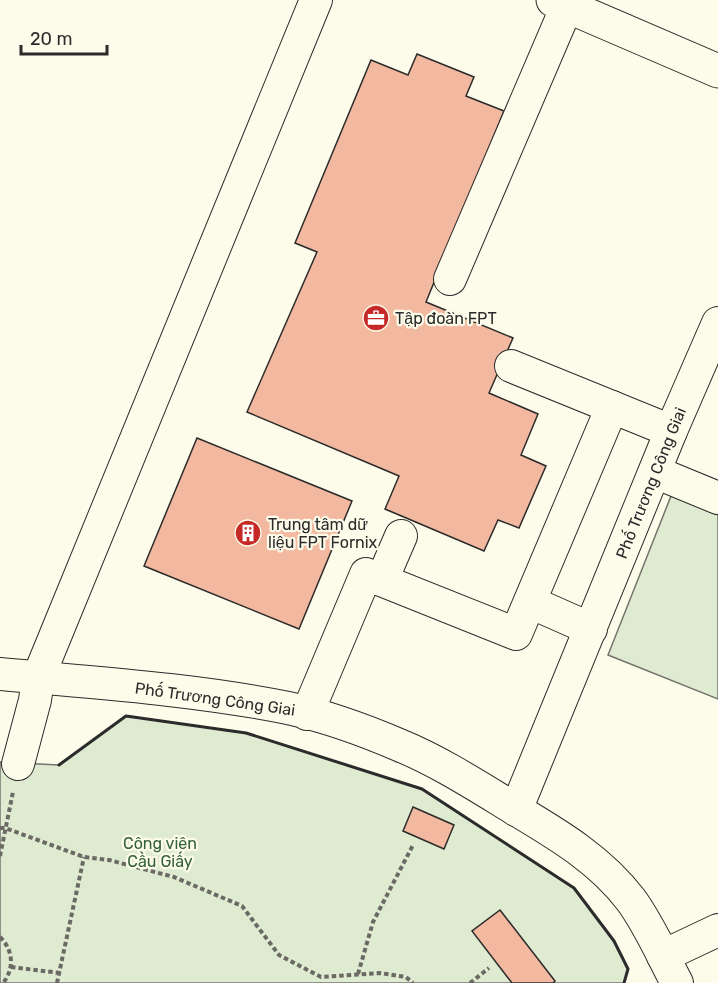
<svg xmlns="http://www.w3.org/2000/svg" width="718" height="983" font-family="Rubik,sans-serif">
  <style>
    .park { fill: #deebd1; stroke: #74746e; stroke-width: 1.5 }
    .building { fill: #f2b8a0; stroke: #2b2b2b; stroke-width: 1.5 }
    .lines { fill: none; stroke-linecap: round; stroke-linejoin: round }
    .minor-casing { stroke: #2b2b2b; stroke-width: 34 }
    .major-casing { stroke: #2b2b2b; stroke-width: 35 }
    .path { stroke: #6a6964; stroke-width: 4; stroke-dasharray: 4.5 3; stroke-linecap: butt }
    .minor { stroke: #fdfbea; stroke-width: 32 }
    .major { stroke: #fdfbea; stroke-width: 33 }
    .wall { stroke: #2b2b2b; stroke-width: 3 }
    .labels { text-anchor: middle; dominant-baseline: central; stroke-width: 4.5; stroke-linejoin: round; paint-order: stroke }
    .poi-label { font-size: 16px; fill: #2b2b2b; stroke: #fdfbea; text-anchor: start }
    .street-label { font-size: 16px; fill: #2b2b2b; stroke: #fdfbea }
    .park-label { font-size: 16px; fill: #34623c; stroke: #fdfbea }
  </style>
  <rect width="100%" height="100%" fill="#fdfbea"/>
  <g class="park">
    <path d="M671 496 718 515V699L608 655Z"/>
    <path d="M126 716 246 733 422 789 574 888 614 941 628 969 624 983H0V762L59 765Z"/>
  </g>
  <g class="building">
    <path d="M417 54 474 77 466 96 504 111 426 302 513 338 489 393 538 414 521 455 546 466 519 528 498 520 484 551 385 509 399 476 247 412 317 252 295 243 371 60 408 75Z"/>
    <path d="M197 438 352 501 299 629 144 566Z"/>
    <path d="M413 807 454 825 444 849 403 831Z"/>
    <path d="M500 910 555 981 553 983H512L472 931Z"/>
  </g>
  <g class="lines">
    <defs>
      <g id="minor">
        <path d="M450 279 567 6"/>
        <path d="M511 366 671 431"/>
        <path d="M655 472 718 498"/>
        <path d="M382 580 401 536"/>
        <path d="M530 602 591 629"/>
        <path d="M0 674C96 683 193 689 288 708 325 716 364 730 399 745 438 761 474 784 510 806 555 833 599 858 631 900 650 926 662 955 677 983"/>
        <path d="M307 714 366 574 516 634 612 407"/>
        <path d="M18 764 35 700 38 678 316 0"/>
        <path d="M516 810 671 431 718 323"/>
        <path d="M663 956 718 930"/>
      </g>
      <path id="major" d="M553 0 718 71"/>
    </defs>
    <use href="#minor" class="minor-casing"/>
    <use href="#major" class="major-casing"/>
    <g class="path">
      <path d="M0 828H5L84 857 109 860 174 877 242 906 279 955 321 977 380 973 406 977 413 983"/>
      <path d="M0 856 13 792"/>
      <path d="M0 937C13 950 15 968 3 983"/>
      <path d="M11 967 60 973"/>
      <path d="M358 974 373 922 413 845"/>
      <path d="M57 983 84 857"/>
      <path d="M470 983 489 968"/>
    </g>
    <use href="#minor" class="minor"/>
    <use href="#major" class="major"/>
    <path class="wall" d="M59 765 126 716 246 733 422 789 574 888 614 941 628 969 624 983"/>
  </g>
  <defs>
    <symbol id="office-disc" viewBox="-11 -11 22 22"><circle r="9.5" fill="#c62828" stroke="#fdfbea"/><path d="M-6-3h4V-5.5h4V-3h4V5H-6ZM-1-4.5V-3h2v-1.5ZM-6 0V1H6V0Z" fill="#fff"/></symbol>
    <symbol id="building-disc" viewBox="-11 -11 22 22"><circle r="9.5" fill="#c62828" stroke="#fdfbea"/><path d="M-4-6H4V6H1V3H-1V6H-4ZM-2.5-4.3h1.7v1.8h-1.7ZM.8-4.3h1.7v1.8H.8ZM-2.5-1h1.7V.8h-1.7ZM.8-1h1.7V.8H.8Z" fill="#fff"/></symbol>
  </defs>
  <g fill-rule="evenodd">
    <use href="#office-disc" x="361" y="303" width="30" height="30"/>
    <use href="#building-disc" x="233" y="518" width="30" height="30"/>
  </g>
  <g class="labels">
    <g class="poi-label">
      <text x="395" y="318">Tập đoàn FPT</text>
      <text x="268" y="524">Trung tâm dữ<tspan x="268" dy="18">liệu FPT Fornix</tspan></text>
    </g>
    <g class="street-label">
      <text transform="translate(651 483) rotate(-68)">Phố Trương Công Giai</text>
      <text transform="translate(215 699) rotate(8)">Phố Trương Công Giai</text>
    </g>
    <g class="park-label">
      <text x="160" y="843">Công viên<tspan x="160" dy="18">Cầu Giấy</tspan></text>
    </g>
  </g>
  <path d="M21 45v9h86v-9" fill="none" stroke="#2b2b2b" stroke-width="3"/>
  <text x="30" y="45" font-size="18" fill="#2b2b2b" stroke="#fdfbea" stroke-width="4.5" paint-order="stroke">20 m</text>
</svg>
